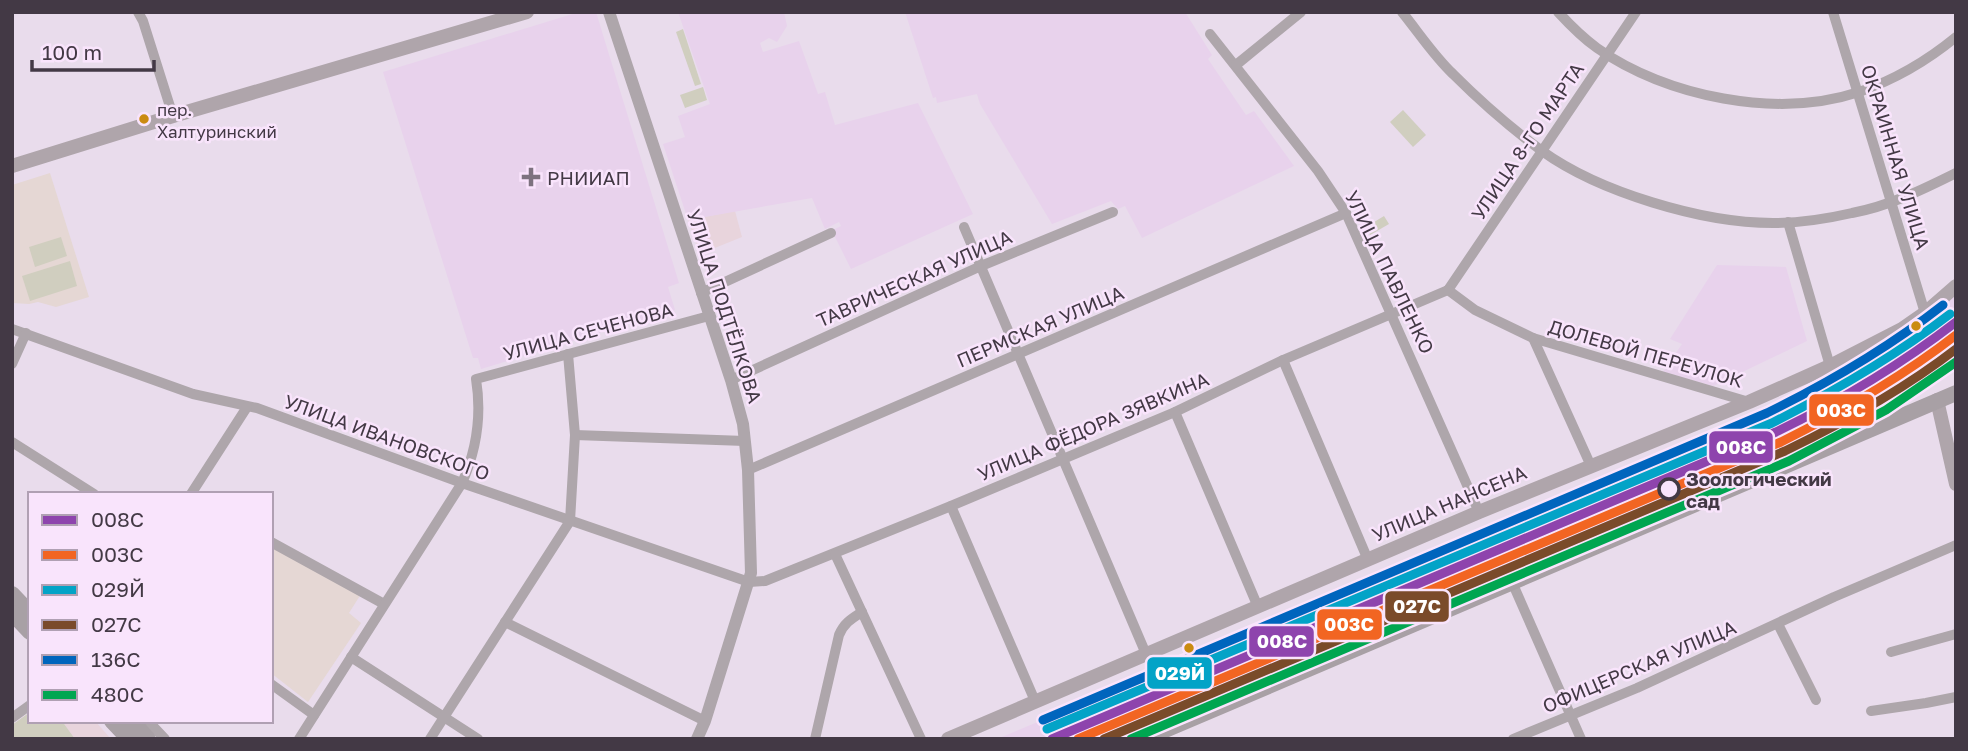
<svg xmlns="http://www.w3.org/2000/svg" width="1968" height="751" font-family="'Golos Text',sans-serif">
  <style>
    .commercial { fill: #e8d4dc }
    .built { fill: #e8d2ec }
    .education { fill: #e5d7d4 }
    .green { fill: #d0cebf }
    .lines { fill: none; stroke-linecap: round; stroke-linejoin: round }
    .minor { stroke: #aea6ab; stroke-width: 10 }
    .tertiary { stroke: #aea6ab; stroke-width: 12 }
    .secondary { stroke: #afa5ab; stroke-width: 14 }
    .primary { stroke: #a8a0a5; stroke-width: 16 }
    .rail-1-casing { stroke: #f9e4fc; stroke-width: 14 }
    .rail-2-casing { stroke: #f9e4fc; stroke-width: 14 }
    .rail-3-casing { stroke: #f9e4fc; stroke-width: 14 }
    .rail-4-casing { stroke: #f9e4fc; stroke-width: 14 }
    .rail-5-casing { stroke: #f9e4fc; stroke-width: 14 }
    .rail-6-casing { stroke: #f9e4fc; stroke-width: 14 }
    .rail-1 { stroke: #8e44ad; stroke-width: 9 }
    .rail-2 { stroke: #f26522; stroke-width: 9 }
    .rail-3 { stroke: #03a3c7; stroke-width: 9 }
    .rail-4 { stroke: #7a4b2a; stroke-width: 9 }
    .rail-5 { stroke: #0065bd; stroke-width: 9 }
    .rail-6 { stroke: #00a651; stroke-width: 9 }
    .bus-dot { fill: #ca8b11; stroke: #f9e4fc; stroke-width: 2.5 }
    .poi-dot { fill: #7d727f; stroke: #f9e4fc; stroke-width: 2.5 }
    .stop-dot { fill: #f9e4fc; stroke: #433945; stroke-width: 3.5 }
    .labels { text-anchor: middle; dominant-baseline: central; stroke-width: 5; stroke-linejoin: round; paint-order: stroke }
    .bus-label { font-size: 17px; fill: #433945; stroke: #f9e4fc; text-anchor: start }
    .street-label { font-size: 19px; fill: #433945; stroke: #f9e4fc }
    .poi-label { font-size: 19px; fill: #433945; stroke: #f9e4fc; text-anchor: start }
    .stop-label { font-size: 19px; font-weight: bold; fill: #433945; stroke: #f9e4fc; text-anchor: start }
    .line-badge { stroke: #f9e4fc; stroke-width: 2.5 }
    .badge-label { font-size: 19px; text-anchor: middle; font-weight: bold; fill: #fff }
  </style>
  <rect width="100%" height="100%" fill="#e9dcec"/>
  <g class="commercial">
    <path d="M735 211 742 237 700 254 688 220Z"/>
    <path d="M62 721H95L111 739H75Z"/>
  </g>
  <g class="built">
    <path d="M579 12H596L679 283 668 287 675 310 481 369 478 358H473L383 72Z"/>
    <path d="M678 12H784L787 26 777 42 769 38 760 43 763 52 799 41 818 94 825 92 835 125 918 103 973 214 851 269 835 237 833 230 841 226 839 222 825 229 812 198 688 220 663 144 685 137 678 116 710 104Z"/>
    <path d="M905 12H1185L1212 55 1208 59 1246 115 1254 111 1294 166 1142 238 1125 206 1118 209 1111 201 1052 224 980 104 977 94 937 103 936 97 933 98Z"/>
    <path d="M1717 265 1786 267 1807 341 1713 386 1663 372 1682 344 1670 339Z"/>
    <path d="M1956 295V353L1883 408 1763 467 1130 739H997L1355 590 1842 379 1857 375 1900 345Z"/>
  </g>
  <g class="education">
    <path d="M50 173 89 297 56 307 38 302 29 304 12 303V185Z"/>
    <path d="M271 545 361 594 349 613 361 623 308 702 271 673Z"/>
  </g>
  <g class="green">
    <path d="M683 29 701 84 695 86 676 32Z"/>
    <path d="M703 87 707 100 685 108 680 95Z"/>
    <path d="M1403 110 1426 135 1413 147 1390 122Z"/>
    <path d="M1384 216 1389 224 1370 235 1366 227Z"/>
    <path d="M61 237 67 256 35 267 29 247Z"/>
    <path d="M70 261 77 286 30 301 22 276Z"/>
    <path d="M30 712V721H62L75 739H12V725Z"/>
  </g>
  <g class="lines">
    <g class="minor">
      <path d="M138 12 143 21 173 116"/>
      <path d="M1402 12C1419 33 1434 56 1453 74 1480 101 1511 128 1542 151 1599 192 1702 223 1773 223 1799 223 1826 219 1852 213 1889 206 1922 190 1956 173"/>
      <path d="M1558 12C1570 25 1583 38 1597 48 1666 97 1778 119 1859 92 1894 80 1928 60 1956 37"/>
      <path d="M1833 12 1925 313"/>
      <path d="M1210 34 1318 171 1346 213 1479 512"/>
      <path d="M1236 65 1301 12"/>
      <path d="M1788 222 1830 366"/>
      <path d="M964 227 1146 654"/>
      <path d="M1448 290 1636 12"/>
      <path d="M1448 290 1475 310 1533 338 1749 402"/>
      <path d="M701 293 831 233"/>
      <path d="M12 329 193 394 257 408 462 483 749 582 765 581 951 506 1175 412 1283 360 1448 290"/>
      <path d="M1533 338 1591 466"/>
      <path d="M1283 360 1368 560"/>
      <path d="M12 364 26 333"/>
      <path d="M731 380 981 266 1113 212"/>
      <path d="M1175 412 1258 607"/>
      <path d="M575 435 745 441"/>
      <path d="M12 442 94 494"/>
      <path d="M748 470 1346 213"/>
      <path d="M191 494 247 407"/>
      <path d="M951 506 1035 701"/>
      <path d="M271 542 384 604"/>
      <path d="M835 554 921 739"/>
      <path d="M1512 582 1581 739"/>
      <path d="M505 622 705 721"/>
      <path d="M1778 624 1816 700"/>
      <path d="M1891 652 1956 634"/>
      <path d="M351 657 478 739"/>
      <path d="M271 684 314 715"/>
      <path d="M1871 711 1926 703 1956 697"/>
      <path d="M12 718 30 705"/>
      <path d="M148 721 165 739"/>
      <path d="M299 739 462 483C477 449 482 416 476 379L709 316"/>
      <path d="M430 739 570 521 575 435 568 354"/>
      <path d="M815 739 839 635C844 623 851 619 862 612"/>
      <path d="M1513 739 1637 688 1834 597 1956 545"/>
    </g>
    <path class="tertiary" d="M609 12 731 380 743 424 748 470 751 573 705 721 697 739"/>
    <g class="secondary">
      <path d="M12 166 173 116 527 12"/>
      <path d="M1937 400 1956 484"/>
      <path d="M948 739 1479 512 1749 402 1830 366 1902 329 1925 313 1956 286"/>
    </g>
    <g class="primary">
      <path d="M12 594 30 613"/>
      <path d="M12 613 30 632"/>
      <path d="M112 721 129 739"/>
      <path d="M132 721 148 739"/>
      <path d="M1144 739 1956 393"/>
    </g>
    <defs>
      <path id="rail-1" d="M1052 739 1776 432C1840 401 1899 366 1956 322"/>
      <path id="rail-2" d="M1078 739 1781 442C1843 411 1901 378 1956 335"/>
      <path id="rail-3" d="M1047 729 1772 423C1835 391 1894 357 1950 314"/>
      <path id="rail-4" d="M1104 739 1785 451C1845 422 1903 390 1956 349"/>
      <path id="rail-5" d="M1043 720 1767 413C1830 382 1888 348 1943 305"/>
      <path id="rail-6" d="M1131 739 1789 461 1886 410 1956 362"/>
    </defs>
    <use href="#rail-1" class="rail-1-casing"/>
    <use href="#rail-2" class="rail-2-casing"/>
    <use href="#rail-3" class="rail-3-casing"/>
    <use href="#rail-4" class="rail-4-casing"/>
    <use href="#rail-5" class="rail-5-casing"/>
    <use href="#rail-6" class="rail-6-casing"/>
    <use href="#rail-1" class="rail-1"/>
    <use href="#rail-2" class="rail-2"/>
    <use href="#rail-3" class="rail-3"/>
    <use href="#rail-4" class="rail-4"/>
    <use href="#rail-5" class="rail-5"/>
    <use href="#rail-6" class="rail-6"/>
  </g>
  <g class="bus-dot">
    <circle cx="144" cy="119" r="6"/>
    <circle cx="1916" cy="326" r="6"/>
    <circle cx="1189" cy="648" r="6"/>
  </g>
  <path class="poi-dot" d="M527.5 166.5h7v7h7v7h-7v7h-7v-7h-7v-7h7z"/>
  <circle class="stop-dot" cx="1669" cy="489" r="10"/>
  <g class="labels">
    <g class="bus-label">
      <text x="157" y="109">пер.<tspan x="157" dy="22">Халтуринский</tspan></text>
    </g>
    <g class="street-label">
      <text transform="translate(1527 141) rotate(-56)">УЛИЦА 8-ГО МАРТА</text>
      <text transform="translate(1896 157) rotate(73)">ОКРАИННАЯ УЛИЦА</text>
      <text transform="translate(1390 272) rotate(64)">УЛИЦА ПАВЛЕНКО</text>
      <text transform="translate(914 278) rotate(-24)">ТАВРИЧЕСКАЯ УЛИЦА</text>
      <text transform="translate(725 306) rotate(72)">УЛИЦА ПОДТЁЛКОВА</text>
      <text transform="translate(1040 326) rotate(-23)">ПЕРМСКАЯ УЛИЦА</text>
      <text transform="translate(588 331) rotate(-15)">УЛИЦА СЕЧЕНОВА</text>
      <text transform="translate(1646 353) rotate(16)">ДОЛЕВОЙ ПЕРЕУЛОК</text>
      <text transform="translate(1093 426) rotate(-23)">УЛИЦА ФЁДОРА ЗЯВКИНА</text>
      <text transform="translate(387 437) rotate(20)">УЛИЦА ИВАНОВСКОГО</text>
      <text transform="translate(1449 503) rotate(-23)">УЛИЦА НАНСЕНА</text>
      <text transform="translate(1639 666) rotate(-23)">ОФИЦЕРСКАЯ УЛИЦА</text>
    </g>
    <g class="poi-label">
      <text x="547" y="177">РНИИАП</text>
    </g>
    <g class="stop-label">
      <text x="1686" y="478">Зоологический<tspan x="1686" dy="22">сад</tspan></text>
    </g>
  </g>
  <g class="line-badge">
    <rect x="1808" y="393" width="67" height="34" rx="7" fill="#f26522"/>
    <rect x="1708" y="430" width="66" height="34" rx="7" fill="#8e44ad"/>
    <rect x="1384" y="590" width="66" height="33" rx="7" fill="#7a4b2a"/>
    <rect x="1316" y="608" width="67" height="33" rx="7" fill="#f26522"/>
    <rect x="1248" y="625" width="67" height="33" rx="7" fill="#8e44ad"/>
    <rect x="1146" y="656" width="67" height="34" rx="7" fill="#03a3c7"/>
  </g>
  <g class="badge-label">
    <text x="1841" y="417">003С</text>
    <text x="1741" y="454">008С</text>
    <text x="1417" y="613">027С</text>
    <text x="1349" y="631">003С</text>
    <text x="1282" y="648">008С</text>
    <text x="1180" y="680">029Й</text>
  </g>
  <rect width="1968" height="751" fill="none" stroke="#433945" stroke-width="28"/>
  <rect x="28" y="492" width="245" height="231" fill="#f9e4fc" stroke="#b0a0b3" stroke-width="2"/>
  <rect x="42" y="515" width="35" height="10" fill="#8e44ad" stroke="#b0a0b3" stroke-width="2"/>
  <text x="91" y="527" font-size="21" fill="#433945">008С</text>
  <rect x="42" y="550" width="35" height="10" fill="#f26522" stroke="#b0a0b3" stroke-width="2"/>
  <text x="91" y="562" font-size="21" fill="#433945">003С</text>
  <rect x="42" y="585" width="35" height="10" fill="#03a3c7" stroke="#b0a0b3" stroke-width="2"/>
  <text x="91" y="597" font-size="21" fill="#433945">029Й</text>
  <rect x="42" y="620" width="35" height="10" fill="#7a4b2a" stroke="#b0a0b3" stroke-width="2"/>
  <text x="91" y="632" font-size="21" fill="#433945">027С</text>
  <rect x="42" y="655" width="35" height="10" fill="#0065bd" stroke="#b0a0b3" stroke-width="2"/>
  <text x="91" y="667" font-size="21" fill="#433945">136С</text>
  <rect x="42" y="690" width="35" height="10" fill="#00a651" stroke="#b0a0b3" stroke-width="2"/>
  <text x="91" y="702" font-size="21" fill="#433945">480С</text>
  <path d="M32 60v10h122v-10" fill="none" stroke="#433945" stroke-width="3.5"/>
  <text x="42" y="60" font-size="21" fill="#433945" stroke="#f9e4fc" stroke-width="5" paint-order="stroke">100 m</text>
</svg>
